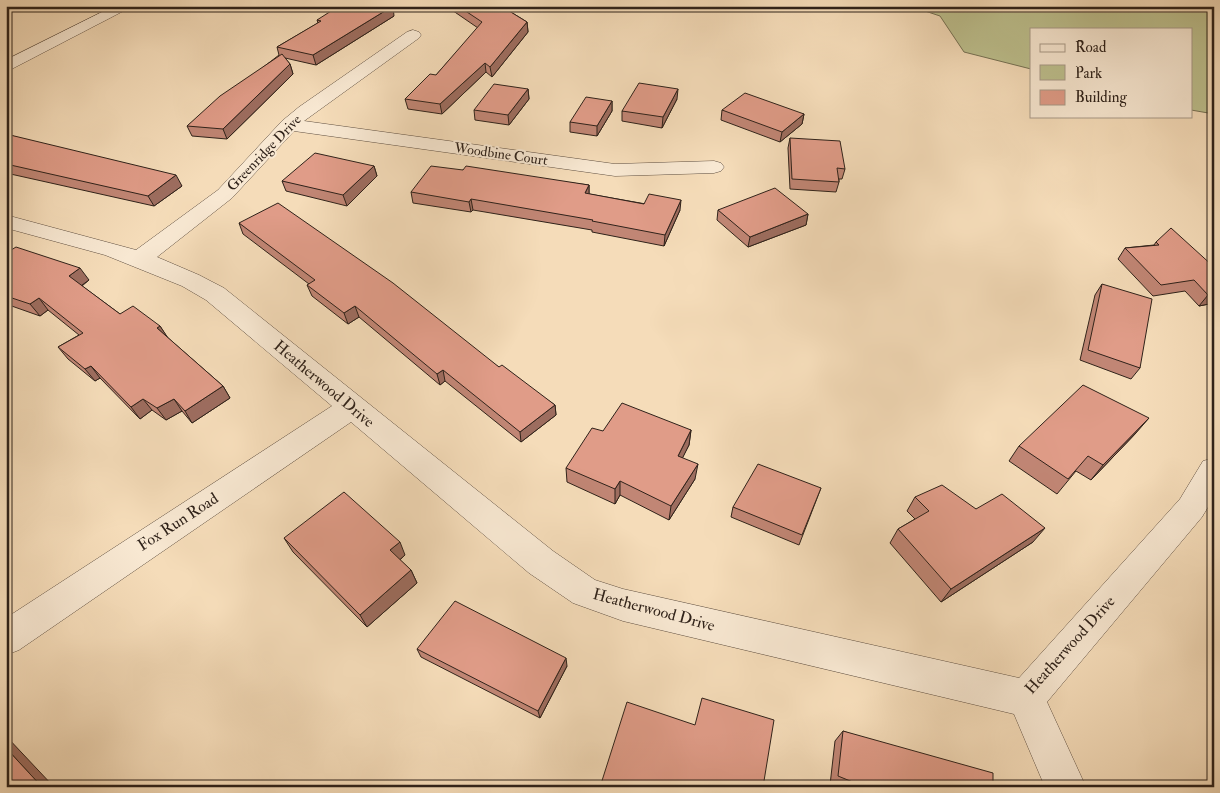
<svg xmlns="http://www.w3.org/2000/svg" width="1220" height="793" font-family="'IM FELL Double Pica',serif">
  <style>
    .green { fill: #bdc08e; stroke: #767154 }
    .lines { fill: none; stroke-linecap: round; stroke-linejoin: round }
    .minor-casing { stroke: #605042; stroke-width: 1 }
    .tertiary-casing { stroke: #605042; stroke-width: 1 }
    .minor { fill: #f8e8d2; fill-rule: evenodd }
    .tertiary { fill: #f8e8d2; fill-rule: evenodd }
    .wall { fill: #c18675; stroke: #2f221a }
    .shaded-wall { fill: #9d6d5f; stroke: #2f221a }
    .building { fill: #e09c88; stroke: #2f221a }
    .labels { text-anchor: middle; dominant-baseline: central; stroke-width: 4; stroke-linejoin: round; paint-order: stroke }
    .far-street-label { font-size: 14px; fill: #2f221a; stroke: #f8e8d2 }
    .street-label { font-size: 16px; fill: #2f221a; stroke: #f8e8d2 }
  </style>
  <rect width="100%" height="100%" fill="#f5dcb9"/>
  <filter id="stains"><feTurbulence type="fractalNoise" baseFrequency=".004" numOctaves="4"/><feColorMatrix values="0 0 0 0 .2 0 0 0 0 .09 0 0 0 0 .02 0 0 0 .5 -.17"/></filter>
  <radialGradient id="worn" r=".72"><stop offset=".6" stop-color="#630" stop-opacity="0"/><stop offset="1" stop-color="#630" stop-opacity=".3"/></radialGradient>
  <path class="green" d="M910 6H1214V114L1191 110V29H1031V69L964 52 940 16Z"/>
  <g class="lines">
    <defs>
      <path id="minor" d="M413 30 419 32 421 35 419 38 304 121 615 164 714 161 721 163 724 167 721 171 714 173 615 176 294 131 232 198 157 257 199 275 224 288 553 551 595 580 623 589 1019 678 1180 499 1203 461 1214 458V497L1202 517 1047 702 1086 787H1045L1014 714 623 621 573 603 529 573 351 422 19 650 6 655V618L332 406 206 300 182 286 105 255 6 228V215L136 250 218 190 282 121 299 107 407 32Z"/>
      <path id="tertiary" d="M114 6H133L6 72V60Z"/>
    </defs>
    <use href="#minor" class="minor-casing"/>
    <use href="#tertiary" class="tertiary-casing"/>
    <use href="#minor" class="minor"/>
    <use href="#tertiary" class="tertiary"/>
  </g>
  <g class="wall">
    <path d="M446 6H501L527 22 528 32 492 77 486 72 442 114 408 109 405 99 436 75 478 28Z"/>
    <path d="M394 16 316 65 285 58 290 64 293 74 227 139 192 136 187 126 279 55 277 47 318 23 317 20Z"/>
    <path d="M528 89 529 99 509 125 475 120 474 110Z"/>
    <path d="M677 99 662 128 622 121V111Z"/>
    <path d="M612 101V111L597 136 570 132V122Z"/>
    <path d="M722 110 804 114 802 124 780 142 721 120Z"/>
    <path d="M6 134 182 186 154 206 6 173Z"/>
    <path d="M790 138 845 169 842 179H839V182L836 192 790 189 788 148Z"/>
    <path d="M374 166 377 176 347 206 286 191 282 181Z"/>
    <path d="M463 170 589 185V194L680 210 664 246 592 232V230L473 210 471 212 413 203 411 192Z"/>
    <path d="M718 210 808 214 806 225 748 247 717 220Z"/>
    <path d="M239 223 499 367 555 405 556 415 521 442 445 381 440 385 359 317 348 324 312 296 307 285 309 284 243 234Z"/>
    <path d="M1156 242 1214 267V303L1199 306 1185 291 1153 296 1118 259 1125 248 1154 245Z"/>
    <path d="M6 251 89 280 82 286 120 314 160 326 167 337 223 386 230 398 192 423 182 411 166 420 152 410 140 419 100 378 95 381 68 359 58 347 79 335 48 310 40 316 6 304Z"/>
    <path d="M1102 284 1140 368 1131 379 1080 360 1095 295Z"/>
    <path d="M691 430 689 445 682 458 695 479 669 520 620 495 615 504 567 482 566 468 603 431Z"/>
    <path d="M1136 433 1091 480 1076 471 1057 494 1009 461 1019 446Z"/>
    <path d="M821 488 799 545 731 517 733 507Z"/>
    <path d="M915 497 976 509 1033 542 941 602 890 543 898 529 915 519 907 511Z"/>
    <path d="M284 538 405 555 400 560 411 570 417 583 367 627 293 552Z"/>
    <path d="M417 649 567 666 540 718 421 657Z"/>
    <path d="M843 731 993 787H834L830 785 835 741Z"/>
  </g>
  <g class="shaded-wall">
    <path d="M393 6 394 16 316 65 313 55Z"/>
    <path d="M527 22 528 32 492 77 490 67Z"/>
    <path d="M485 63 486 72 442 114 440 104Z"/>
    <path d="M290 64 293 74 227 139 223 129Z"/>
    <path d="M528 89 529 99 509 125 508 115Z"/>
    <path d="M678 89 677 99 662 128 663 117Z"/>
    <path d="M612 101V111L597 136V126Z"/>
    <path d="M804 114 802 124 780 142 782 132Z"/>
    <path d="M374 166 377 176 347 206 343 195Z"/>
    <path d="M176 175 182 186 154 206 148 196Z"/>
    <path d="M589 185V195L585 193Z"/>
    <path d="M471 199 473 210 471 212 469 202Z"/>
    <path d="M681 200 680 210 664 246 665 235Z"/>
    <path d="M808 214 806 225 748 247 750 237Z"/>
    <path d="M80 268 89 280 78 288 69 276Z"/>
    <path d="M1214 294V303L1199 306 1208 295Z"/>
    <path d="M39 298 48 310 40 316 30 304Z"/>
    <path d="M355 306 359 317 348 324 344 313Z"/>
    <path d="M160 326 168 338 157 328Z"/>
    <path d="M91 366 100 378 95 381 85 369Z"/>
    <path d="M443 370 445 381 440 385 437 374Z"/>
    <path d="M223 386 230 398 192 423 185 411Z"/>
    <path d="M143 399 152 410 140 419 131 407Z"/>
    <path d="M174 399 182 411 166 420 157 408Z"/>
    <path d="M555 405 556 415 521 442 520 432Z"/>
    <path d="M1149 418 1136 433 1091 480 1103 465Z"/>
    <path d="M691 430 689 445 676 471 678 456Z"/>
    <path d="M698 464 695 479 669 520 671 506Z"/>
    <path d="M620 481V495L615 504V489Z"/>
    <path d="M1045 528 1033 542 941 602 951 589Z"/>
    <path d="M400 542 405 555 396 563 390 550Z"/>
    <path d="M411 570 417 583 367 627 360 615Z"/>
    <path d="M566 658 567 666 540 718 538 711Z"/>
    <path d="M6 736 54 787H42L6 748Z"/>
  </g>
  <g class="building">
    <path d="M339 6H393L313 55 277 47 321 21 317 20Z"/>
    <path d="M458 6H501L527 22 490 67 485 63 440 104 405 99 430 74 436 75 482 22Z"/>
    <path d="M282 54 290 64 223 129 187 126 220 96Z"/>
    <path d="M639 83 678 89 663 117 622 111Z"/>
    <path d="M494 84 528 89 508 115 474 110Z"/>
    <path d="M745 93 804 114 782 132 722 110Z"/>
    <path d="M586 97 612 101 597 126 570 122Z"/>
    <path d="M6 134 176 175 148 196 6 164Z"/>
    <path d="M790 138 840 141 845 169 837 168 839 182 792 179Z"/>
    <path d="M315 153 374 166 343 195 282 181Z"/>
    <path d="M431 166 463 170 466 166 589 185 585 193 644 204 649 194 681 200 665 235 592 221 593 220 471 199 469 202 411 192Z"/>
    <path d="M775 188 808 214 750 237 718 210Z"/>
    <path d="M278 203 393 283 499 367 502 365 555 405 520 432 443 370 437 374 355 306 344 313 307 285 315 280 239 223Z"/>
    <path d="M1171 228 1214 267V294L1208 295 1194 280 1161 285 1125 248 1159 245 1156 242Z"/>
    <path d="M16 247 80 268 69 276 120 314 133 306 160 326 157 328 223 386 185 411 174 399 157 408 143 399 131 407 91 366 85 369 58 347 83 333 39 298 30 304 6 296V251L8 252Z"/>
    <path d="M1102 284 1152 299 1140 368 1088 350Z"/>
    <path d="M1083 385 1149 418 1103 465 1088 456 1068 479 1019 446Z"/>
    <path d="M622 403 691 430 678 456 698 464 671 506 620 481 615 489 566 468 592 428 603 431Z"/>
    <path d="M758 464 821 488 802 535 733 507Z"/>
    <path d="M942 485 976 509 1002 494 1045 528 951 589 898 529 929 511 915 497Z"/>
    <path d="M344 492 400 542 390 550 411 570 360 615 284 538Z"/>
    <path d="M455 601 566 658 538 711 417 649Z"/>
    <path d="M702 698 774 720 763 787H600L627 702 695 725Z"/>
    <path d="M843 731 993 773V787H865L838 776Z"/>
    <path d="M6 748 42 787H6Z"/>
  </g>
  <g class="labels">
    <g class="far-street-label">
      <text transform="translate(264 153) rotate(-46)">Greenridge Drive</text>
      <text transform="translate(501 154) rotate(8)">Woodbine Court</text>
    </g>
    <g class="street-label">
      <text transform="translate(324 384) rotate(40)">Heatherwood Drive</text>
      <text transform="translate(178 522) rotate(-33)">Fox Run Road</text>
      <text transform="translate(654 610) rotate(15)">Heatherwood Drive</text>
      <text transform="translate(1070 645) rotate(-48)">Heatherwood Drive</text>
    </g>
  </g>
  <rect width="1220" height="793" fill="none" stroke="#f5dcb9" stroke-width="25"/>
  <rect x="8" y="8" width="1205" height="778" fill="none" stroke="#2f221a" stroke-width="2.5"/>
  <rect x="12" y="12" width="1195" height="768" fill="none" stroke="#2f221a"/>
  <rect x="1030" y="28" width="162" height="90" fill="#f8e8d2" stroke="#a89988"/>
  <rect x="1040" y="44" width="25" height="8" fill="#f8e8d2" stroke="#a89988"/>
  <text x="1075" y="52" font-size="15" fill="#2f221a">Road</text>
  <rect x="1040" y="65" width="25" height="15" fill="#bdc08e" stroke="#a89988"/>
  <text x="1075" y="78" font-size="15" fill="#2f221a">Park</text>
  <rect x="1040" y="90" width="25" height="15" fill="#e09c88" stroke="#a89988"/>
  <text x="1075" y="102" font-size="15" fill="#2f221a">Building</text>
  <rect width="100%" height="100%" filter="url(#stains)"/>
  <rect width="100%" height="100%" fill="url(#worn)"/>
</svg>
